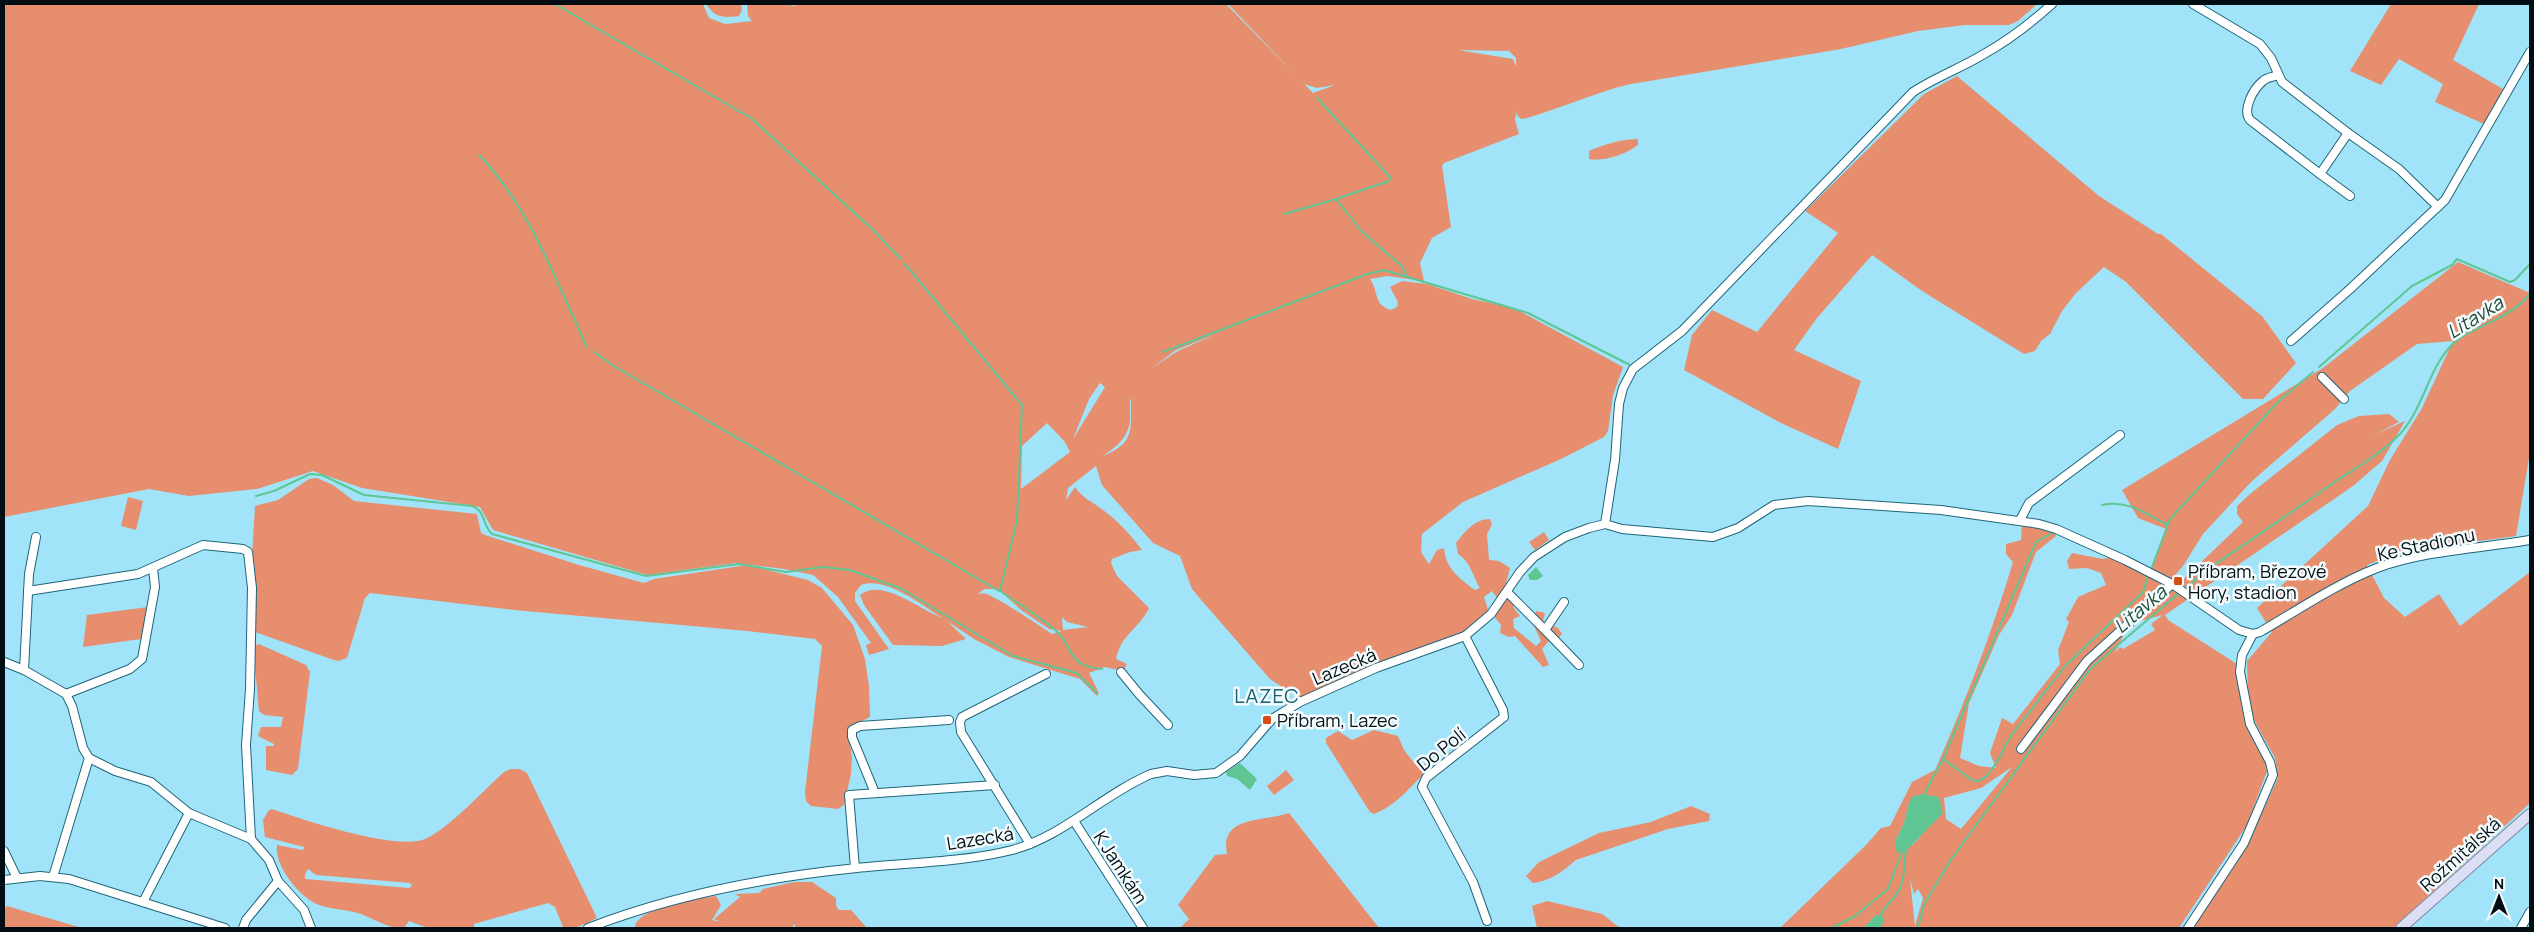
<svg xmlns="http://www.w3.org/2000/svg" width="2534" height="932" font-family="Manrope,sans-serif">
  <style>
    .green { fill: #e78e6f; fill-rule: evenodd }
    .water { fill: #5fc693 }
    .lines { fill: none; stroke-linecap: round; stroke-linejoin: round }
    .stream { stroke: #5fc693; stroke-width: 2 }
    .minor-casing { stroke: #1f6578; stroke-width: 10 }
    .major-casing { stroke: #7f87a2; stroke-width: 12 }
    .minor { stroke: #fff; stroke-width: 8 }
    .major { stroke: #dbdef5; stroke-width: 10 }
    .poi-dot { fill: #d44e15; stroke: #f3fbfd; stroke-width: 2 }
    .labels { text-anchor: middle; dominant-baseline: central; stroke-width: 5; stroke-linejoin: round; paint-order: stroke }
    .street-label { font-size: 18px; fill: #000e14; stroke: #f3fbfd }
    .poi-label { font-size: 18px; fill: #000e14; stroke: #f3fbfd; text-anchor: start }
    .water-label { font-size: 19px; font-style: italic; fill: #1f4a35; stroke: #f3fbfd }
    .quarter-label { font-size: 20px; letter-spacing: 1px; fill: #186072; stroke: #f3fbfd }
  </style>
  <rect width="100%" height="100%" fill="#a1e4fa"/>
  <g class="green">
    <path d="M4 4H703L709 18 725 24 752 21 748 16 747 4H795L790 7 800 4H1226L1313 93 1335 85 1317 88 1304 84 1228 4H2037L2018 21 2009 25H1965L1918 31 1841 49 1631 84C1596 92 1562 108 1527 118L1521 119 1517 115V111L1515 120 1519 134 1444 163 1442 166 1451 227 1432 238 1420 263 1424 281 1387 276 1370 279C1379 291 1373 305 1391 310L1397 307 1398 302 1390 287 1402 281 1427 284 1472 299 1514 308 1623 367 1613 395 1608 431 1604 437 1561 459 1463 502 1422 534 1421 552 1429 564 1437 550 1444 548C1445 568 1460 579 1475 590L1480 588C1471 573 1472 564 1458 554L1456 543C1465 532 1474 519 1490 519L1492 525 1487 534 1489 560 1499 561 1510 568 1504 591 1517 600 1513 607 1520 616 1513 619 1514 628 1536 646 1541 641 1533 624 1536 611 1545 613 1543 621 1558 628 1562 634 1558 639 1553 636 1542 649 1549 665 1543 667 1515 636 1509 637 1500 633 1501 625 1493 615 1502 604 1492 591 1484 597 1489 613 1471 629 1450 640 1299 699 1296 691H1288L1270 679 1203 602 1192 589 1180 556 1153 543 1102 485 1096 466 1068 488 1066 500 1075 487C1082 498 1093 502 1103 510 1118 521 1131 535 1142 550L1130 552 1112 559 1111 563 1117 576 1149 608C1139 629 1121 634 1116 659L1127 664 1123 671 1105 667 1089 673 1099 693 1097 696 1080 679 1009 657 974 639 947 621 966 639 942 646 893 645 864 605 860 595C881 577 921 610 942 618 922 605 885 576 861 585L855 593V601L889 649 869 655 866 645 871 643 838 597 813 575 784 569 736 563 647 575 493 530 480 507 362 488 313 471 257 489 189 496 149 489 4 517ZM1458 50 1509 51 1516 58V67L1513 59ZM1216 334 1178 351 1152 368 1176 350ZM1100 383 1105 387 1073 439 1089 399ZM1131 397C1130 428 1137 442 1103 456 1114 448 1125 441 1129 426 1132 416 1128 407 1131 397ZM1047 423 1065 442 1070 452 1021 489 1022 446ZM984 589H998L1021 610 1049 629 1062 631 1052 634C1045 629 992 594 986 594 983 593 981 594 978 594ZM1062 617 1067 622 1088 627 1063 630Z"/>
    <path d="M706 4H741L742 10 739 16C723 18 715 18 706 4Z"/>
    <path d="M2391 4H2479L2453 60 2503 89 2484 124 2435 102 2443 84 2399 59 2381 85 2350 71Z"/>
    <path d="M1957 76 2099 196 2158 234H2161L2262 316 2296 363 2263 399H2243L2126 282 2104 267 2076 293 2062 311 2050 334 2041 341 2035 351 2024 354 1922 291 1872 255 1817 318 1794 350 1861 381 1838 449 1781 423 1684 370 1692 335 1712 310 1757 332 1838 233 1805 211 1924 94Z"/>
    <path d="M1638 139V145C1627 154 1603 162 1589 159V151C1605 144 1621 139 1638 139Z"/>
    <path d="M2458 262 2530 293V452L2516 536C2469 543 2411 547 2367 565L2384 598 2405 617 2439 594 2460 626 2530 572V803L2393 928H2192L2250 839 2278 778 2275 758 2255 722 2248 697 2247 661 2272 632 2257 608 2368 506 2390 460 2422 408 2453 341 2417 344 2350 391 2335 409 2251 482 2203 534 2183 566 2170 581 2151 571 2166 529 2138 518 2122 490 2323 368Z"/>
    <path d="M2389 414 2399 422 2374 435 2405 421 2382 461 2353 486 2165 615 2168 620 2237 664C2239 685 2240 705 2248 725 2255 740 2266 755 2267 771L2247 825 2179 928H1881L1876 915 1864 928H1780L1866 845 1881 828 1890 826 1912 782 1935 770C1965 702 1992 633 2013 562L2006 554V544L2021 540 2022 523 2030 519 2053 525 2056 536 2036 552 2012 615 1999 635 1969 703 1960 758 1979 766 1996 768 1990 753 2002 718 2013 724 2060 664 2058 650 2069 622 2066 619 2078 597 2106 585 2101 573 2087 568 2069 569 2067 561 2072 553 2103 559 2115 556 2167 581 2133 616 2115 653 2120 647 2123 649 2155 630 2151 624 2163 615 2140 621 2243 522 2237 514V506L2250 494 2337 425 2359 416ZM2012 767 1961 829 1946 819 1944 798 1981 788ZM1910 800 1921 836 1911 846 1895 842 1904 823ZM1910 879 1914 894 1918 889 1923 898 1915 926Z"/>
    <path d="M317 478 333 485 354 501 477 514 481 533 485 535 579 565 644 583 654 579 747 565 808 580 822 588 853 625 865 659 869 686 870 717 852 726 848 731 852 757 851 774 844 805 838 809 811 806 806 801 805 792 822 646 815 639 747 631 514 610 370 593 365 598 347 658 338 661 331 659 255 632 252 556 255 506 278 500 309 479Z"/>
    <path d="M128 497 143 501 136 530 121 526Z"/>
    <path d="M1544 532 1549 540 1535 550 1529 542Z"/>
    <path d="M148 607 141 639 83 647 87 615Z"/>
    <path d="M259 644 306 665 310 672 298 769 292 775 266 770V746H274V744L258 736 261 727H281L283 717 264 715 259 711 253 646Z"/>
    <path d="M1374 730 1398 736 1404 750 1415 764H1428L1430 768C1412 784 1398 805 1374 814L1370 812 1326 743V738L1338 731 1352 740Z"/>
    <path d="M511 769H520L527 773 597 918C586 923 575 931 563 927L555 907 548 903 474 924V928H428L409 921 404 928C387 928 376 920 361 914 347 909 332 910 319 905 300 898 274 866 277 845L303 850 304 847 265 837 263 820 269 810 272 809C304 820 396 851 425 839 446 831 485 789 504 772ZM308 869 316 875 410 883 412 886 409 888 305 879V874Z"/>
    <path d="M1286 770 1294 780 1274 795 1267 786Z"/>
    <path d="M1691 806 1710 814 1709 821 1668 829 1576 860C1563 871 1551 881 1533 883L1526 876 1539 862 1599 833 1651 822Z"/>
    <path d="M1289 813 1379 928H1180L1189 919 1178 905 1215 855 1227 854C1219 815 1264 822 1289 813Z"/>
    <path d="M794 882H812L836 898V906L839 910H851L867 928H795V923L792 928H636L635 926C639 908 698 898 716 896L721 905 712 920 721 922 714 919 740 897 735 894 759 893 763 889Z"/>
    <path d="M1547 901 1602 914 1620 928H1537L1532 906Z"/>
    <path d="M7 906 82 928H4V909Z"/>
  </g>
  <g class="water">
    <path d="M1536 567 1543 576 1537 580H1530L1528 575Z"/>
    <path d="M1240 763 1257 779 1250 790 1237 779 1227 776 1226 772Z"/>
    <path d="M1922 794 1939 797 1943 813 1905 852 1897 853 1895 842 1904 823 1910 800 1912 797Z"/>
    <path d="M1876 915 1882 916 1884 919 1881 928H1864Z"/>
  </g>
  <g class="lines">
    <g class="stream">
      <path d="M555 4 751 118 873 230 901 259"/>
      <path d="M1317 98 1390 177 1389 181 1336 199 1362 232 1402 266 1406 275"/>
      <path d="M479 155C529 206 557 283 587 347"/>
      <path d="M1284 214 1336 199"/>
      <path d="M905 264 1022 405 1017 520 1000 591C1018 603 1037 615 1054 629 1075 646 1065 666 1102 669"/>
      <path d="M594 352 614 366C742 442 871 515 999 591"/>
      <path d="M1163 352 1367 274 1384 270 1528 313 1630 365"/>
      <path d="M2319 367 2412 286 2452 265 2457 259 2510 282 2515 280 2529 265"/>
      <path d="M256 496 274 491 310 474 322 475 364 495 472 506C486 511 482 525 492 534L646 576 739 564 786 572 823 567 850 570 902 589 1013 656 1077 673 1097 693"/>
      <path d="M2102 505C2127 499 2146 514 2168 525"/>
      <path d="M2152 567 2170 519 2279 401 2313 372"/>
      <path d="M2185 589 2208 569C2250 541 2292 512 2333 483 2356 468 2382 453 2400 434 2423 409 2427 373 2449 348 2469 325 2506 323 2530 294"/>
      <path d="M1943 759 2036 542 2054 532"/>
      <path d="M1924 794 1943 759 1972 780 1978 781 1986 777 1997 762 2010 737 2065 666 2143 592 2147 578"/>
      <path d="M1880 917C1884 905 1895 900 1900 888 1906 876 1903 863 1906 850"/>
      <path d="M1832 928 1855 916 1888 889 1902 852"/>
      <path d="M1918 928 1924 904 1952 858 2091 668 2179 593"/>
    </g>
    <defs>
      <g id="minor">
        <path d="M2193 4 2260 44 2271 58 2282 82 2348 133 2399 169 2438 207"/>
        <path d="M2278 75C2273 77 2267 77 2263 81 2253 89 2242 110 2250 120L2320 174 2348 133"/>
        <path d="M2320 174 2350 196"/>
        <path d="M2291 341 2350 289 2445 200 2530 52"/>
        <path d="M2322 377 2344 399"/>
        <path d="M2020 520 2029 503 2120 435"/>
        <path d="M1605 524 1615 460 1619 404 1623 388 1633 369 1682 331 1913 92C1936 77 1961 68 1984 54 2009 40 2031 23 2052 4"/>
        <path d="M28 591 138 574 203 545 243 549 248 552 252 588 250 689 246 745 251 839"/>
        <path d="M1507 592 1545 630 1564 602"/>
        <path d="M1545 630 1579 665"/>
        <path d="M1465 636 1503 710 1504 717 1426 778 1422 787 1473 882 1487 921"/>
        <path d="M4 662 24 670 66 694 72 706 83 748 89 758 115 771 151 782 189 813"/>
        <path d="M24 670 29 574 36 537"/>
        <path d="M1121 672 1139 694 1168 725"/>
        <path d="M66 694 130 669 142 659 155 587 153 568"/>
        <path d="M2021 749 2087 661 2172 584"/>
        <path d="M875 793 852 737V730L860 726 949 720"/>
        <path d="M1074 821 1143 928"/>
        <path d="M1030 844 961 732 960 722 962 717 1046 674"/>
        <path d="M4 851 17 878"/>
        <path d="M855 868 849 795 995 785"/>
        <path d="M53 877 89 758"/>
        <path d="M4 880 40 876 69 879 225 928"/>
        <path d="M143 902 189 813 251 839 269 860 278 881 304 910 311 928"/>
        <path d="M243 928 246 920 278 881"/>
        <path d="M588 928C673 895 767 877 857 868 905 863 966 862 1012 850 1064 836 1102 795 1151 774L1167 771 1194 775 1216 773 1240 756 1272 719 1300 702 1376 668 1465 636 1491 614 1520 572 1534 557 1565 537 1589 528 1605 524 1622 529 1713 537 1738 528 1774 505 1808 501 1941 510 2039 524 2056 529 2125 560 2172 584 2239 630 2253 634 2260 632C2298 610 2336 584 2377 568 2422 551 2482 548 2530 540"/>
        <path d="M2188 928 2244 843 2273 775 2270 762 2250 724 2240 672 2242 655 2253 634"/>
        <path d="M2521 928 2530 912"/>
      </g>
      <path id="major" d="M2401 928 2530 814"/>
    </defs>
    <use href="#minor" class="minor-casing"/>
    <use href="#major" class="major-casing"/>
    <use href="#minor" class="minor"/>
    <use href="#major" class="major"/>
  </g>
  <g class="poi-dot">
    <rect x="2173" y="576" width="10" height="10" rx="2.5"/>
    <rect x="1262" y="715" width="10" height="10" rx="2.5"/>
  </g>
  <g class="labels">
    <g class="street-label">
      <text transform="translate(2426 544) rotate(-12)">Ke Stadionu</text>
      <text transform="translate(1344 666) rotate(-23)">Lazecká</text>
      <text transform="translate(1441 749) rotate(-39)">Do Polí</text>
      <text transform="translate(980 838) rotate(-9)">Lazecká</text>
      <text transform="translate(2460 854) rotate(-42)">Rožmitálská</text>
      <text transform="translate(1121 867) rotate(57)">K Jamkám</text>
    </g>
    <g class="poi-label">
      <text x="2188" y="571">Příbram, Březové<tspan x="2188" dy="21">Hory, stadion</tspan></text>
      <text x="1277" y="720">Příbram, Lazec</text>
    </g>
    <g class="water-label">
      <text transform="translate(2475 317) rotate(-32)">Litavka</text>
      <text transform="translate(2140 609) rotate(-40)">Litavka</text>
    </g>
    <g class="quarter-label">
      <text x="1267" y="695">LAZEC</text>
    </g>
  </g>
  <rect width="2534" height="932" fill="none" stroke="#000e14" stroke-width="10"/>
  <g transform="translate(2499 897)" stroke="#f3fbfd" stroke-width="4" paint-order="stroke">
  <path d="M0-4L9 19L0 12L-9 19Z" fill="#000e14"/>
  <text y="-8" font-size="14" font-weight="bold" text-anchor="middle" fill="#000e14">N</text>
  </g>
</svg>
